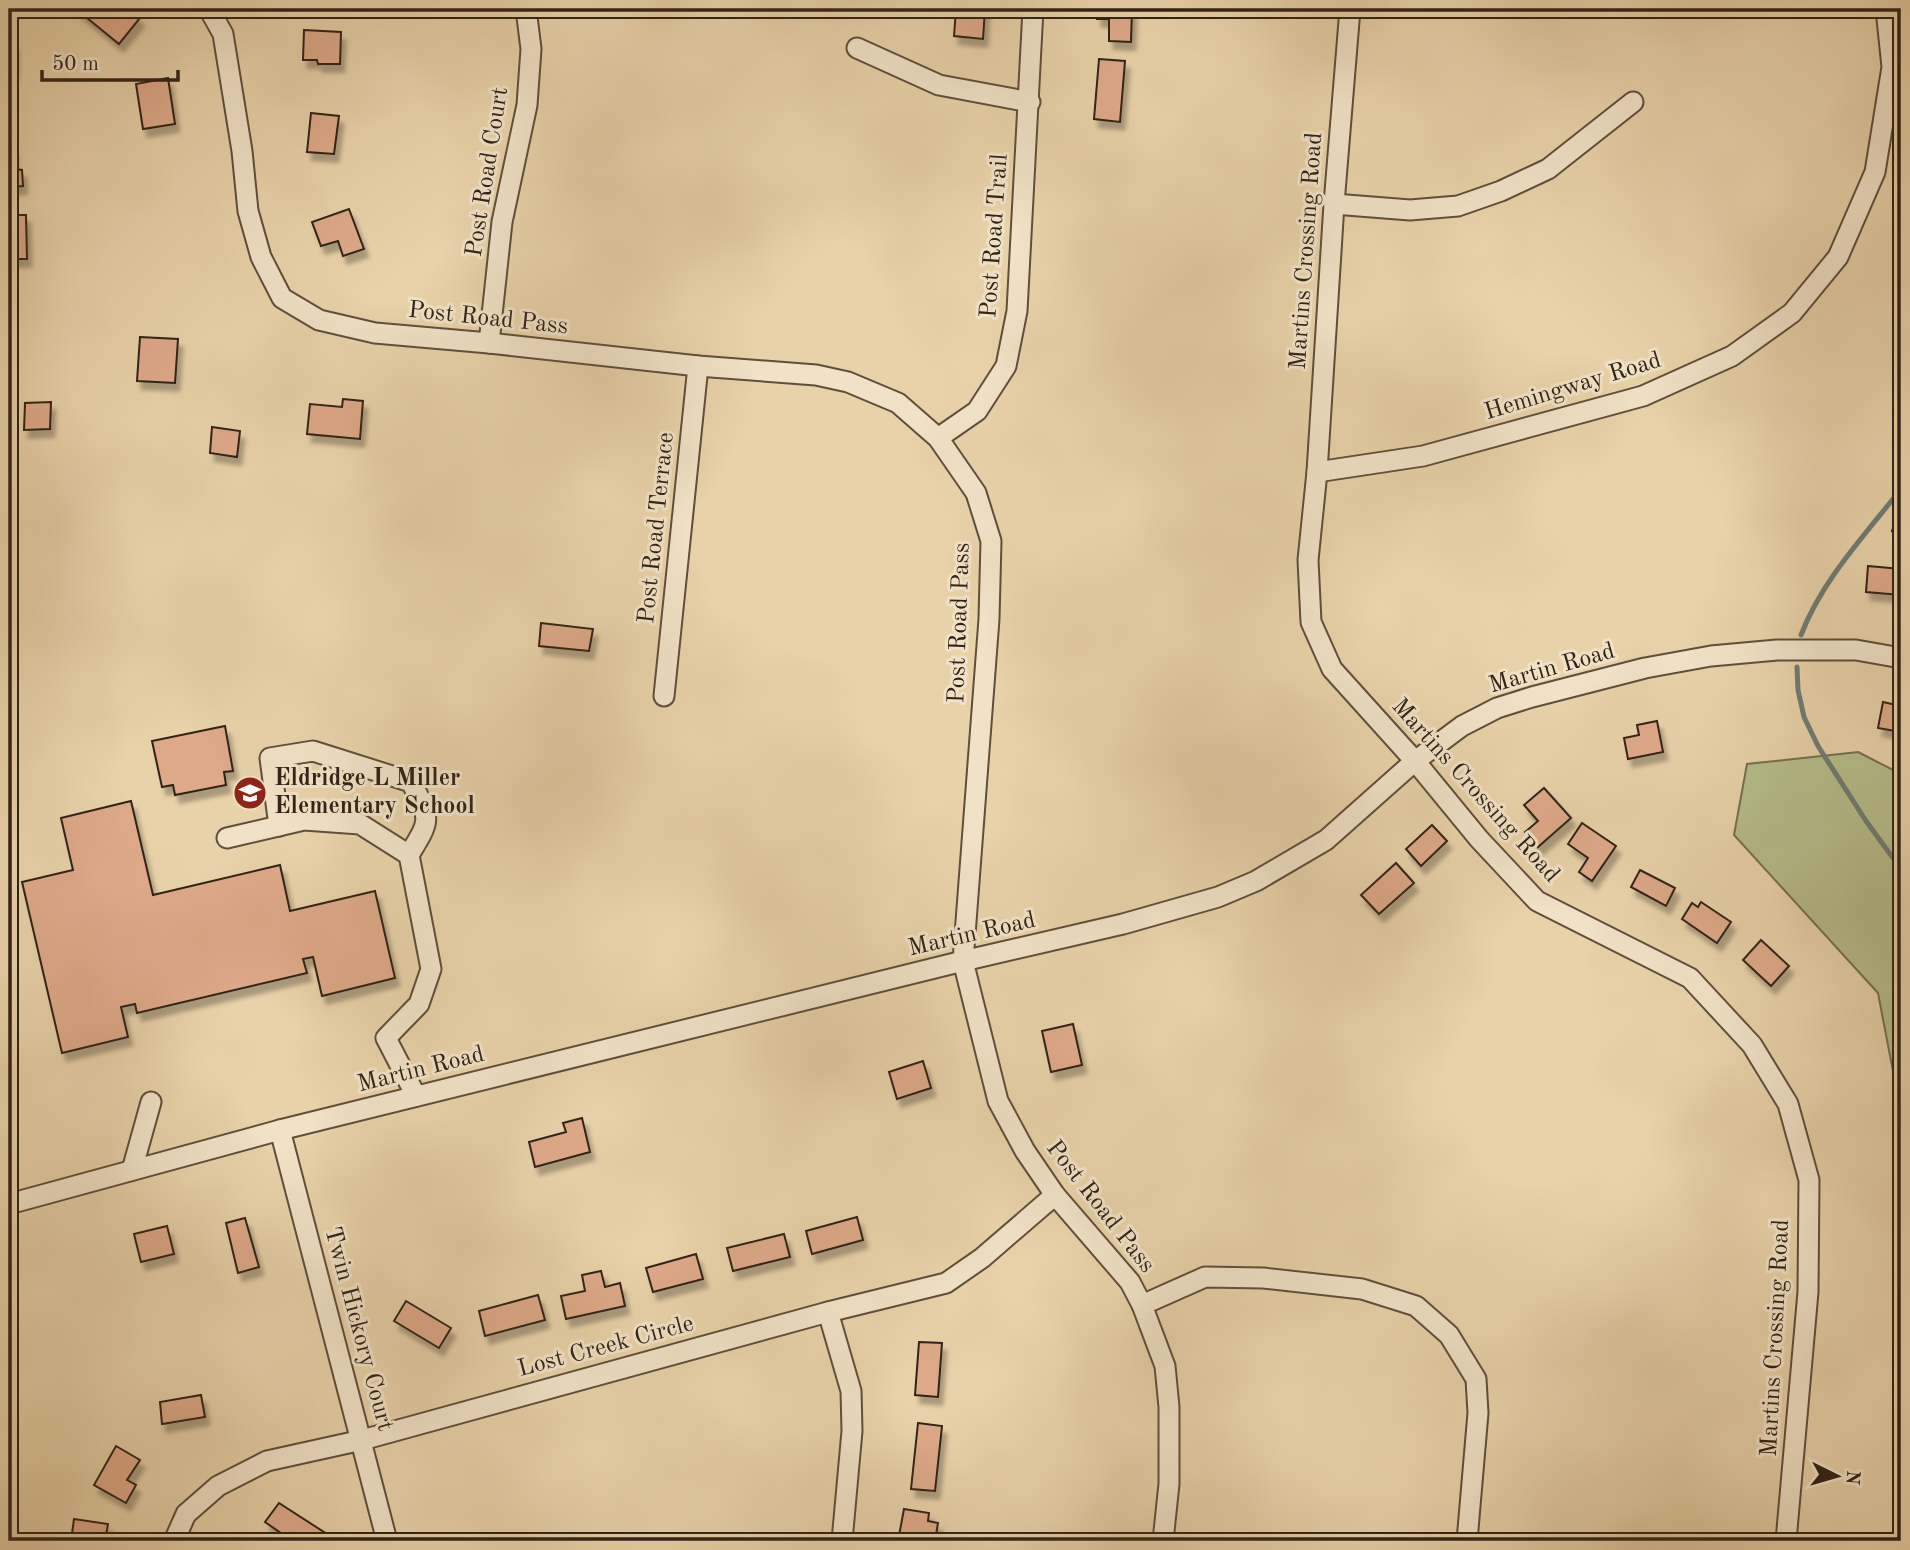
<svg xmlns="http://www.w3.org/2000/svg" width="1910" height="1550" font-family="'Old Standard TT',serif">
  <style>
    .green { fill: #b5bc89; stroke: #727050; stroke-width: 2 }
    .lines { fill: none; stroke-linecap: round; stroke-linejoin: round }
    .stream { stroke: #6f7b73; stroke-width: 5 }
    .building { fill: #dea989; stroke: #302316; stroke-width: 2; filter: url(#shadow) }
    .minor-casing { stroke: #5e4f3b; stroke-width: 23 }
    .minor { stroke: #f0e2c7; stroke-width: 19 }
    .labels { text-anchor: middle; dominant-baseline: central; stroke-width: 6; stroke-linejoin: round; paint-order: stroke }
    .street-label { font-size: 24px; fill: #302316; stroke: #f0e2c7 }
    .poi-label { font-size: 24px; font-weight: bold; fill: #302316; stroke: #f0e2c7; text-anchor: start }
  </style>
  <defs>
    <filter id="shadow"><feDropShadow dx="4.5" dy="8" stdDeviation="2" flood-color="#0004"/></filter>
  </defs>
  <rect width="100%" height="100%" fill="#e8d2a9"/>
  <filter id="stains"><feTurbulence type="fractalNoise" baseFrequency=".00286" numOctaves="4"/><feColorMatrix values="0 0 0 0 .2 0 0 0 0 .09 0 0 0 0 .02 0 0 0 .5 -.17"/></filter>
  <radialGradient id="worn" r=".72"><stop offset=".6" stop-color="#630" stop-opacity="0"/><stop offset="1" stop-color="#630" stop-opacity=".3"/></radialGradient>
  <path class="green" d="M1858 752 1901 774V1113L1878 993 1734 835 1747 764Z"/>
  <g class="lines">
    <g class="stream">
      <path d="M1801 635C1822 580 1865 535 1901 489"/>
      <path d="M1797 667 1798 690 1804 717 1818 746 1866 821 1901 869"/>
    </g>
  </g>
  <g class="building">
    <path d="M76 9H129L140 18 119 44Z"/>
    <path d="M956 9H985L983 39 954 36Z"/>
    <path d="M1097 9H1132L1131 42 1109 41V19H1097Z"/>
    <path d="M304 30 341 32 340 64H318L317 60H303Z"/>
    <path d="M9 44H14L13 71H9Z"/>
    <path d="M1099 59 1125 61 1120 122 1094 119Z"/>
    <path d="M168 78 175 124 143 129 136 84Z"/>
    <path d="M311 113 339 116 334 154 307 152Z"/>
    <path d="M9 148H13L14 169 22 170 23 186 9 187Z"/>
    <path d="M349 209 364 249 343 256 338 241 321 246 312 222Z"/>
    <path d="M9 215H26L27 259H9Z"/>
    <path d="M140 337 178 339 175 383 137 381Z"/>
    <path d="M343 399 363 401 360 439 307 434 310 404 342 407Z"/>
    <path d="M51 402 50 429 24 430 25 403Z"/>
    <path d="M212 427 240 431 237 457 210 453Z"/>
    <path d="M1901 505V534L1892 531Z"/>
    <path d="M1868 566 1901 569V595L1866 592Z"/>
    <path d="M541 623 593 629 589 651 539 646Z"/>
    <path d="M1883 702 1901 706V732L1878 728Z"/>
    <path d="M1657 721 1663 752 1628 759 1624 738 1639 735 1637 725Z"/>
    <path d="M225 726 233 771 224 772 226 785 175 795 173 785 162 787 152 741Z"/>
    <path d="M1544 788 1571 818 1538 847 1525 832 1538 821 1524 805Z"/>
    <path d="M131 801 153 895 280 865 290 911 375 891 395 978 322 996 313 957 303 959 307 973 137 1013 135 1004 121 1007 128 1037 62 1053 22 882 73 870 61 818Z"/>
    <path d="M1582 823 1616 846 1592 881 1579 872 1588 858 1568 844Z"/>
    <path d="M1432 825 1447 841 1421 866 1406 849Z"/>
    <path d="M1396 863 1414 883 1379 914 1361 895Z"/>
    <path d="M1640 870 1675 888 1666 906 1631 887Z"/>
    <path d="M1701 902 1731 922 1717 943 1682 919 1692 903 1698 907Z"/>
    <path d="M1761 940 1789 966 1771 986 1743 960Z"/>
    <path d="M1073 1024 1082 1065 1051 1072 1042 1031Z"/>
    <path d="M923 1061 931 1088 897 1099 889 1072Z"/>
    <path d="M582 1118 590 1152 535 1167 529 1142 566 1132 563 1123Z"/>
    <path d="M857 1217 863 1240 812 1254 806 1231Z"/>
    <path d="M245 1218 259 1267 238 1273 226 1223Z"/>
    <path d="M167 1226 174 1254 141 1262 134 1234Z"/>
    <path d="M784 1234 790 1257 733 1271 727 1248Z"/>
    <path d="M696 1254 703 1279 653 1292 646 1268Z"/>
    <path d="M601 1271 605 1287 620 1283 625 1306 566 1319 561 1296 585 1291 582 1275Z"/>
    <path d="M538 1295 545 1320 485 1336 479 1311Z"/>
    <path d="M406 1301 451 1328 439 1348 394 1321Z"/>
    <path d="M919 1342 942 1343 938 1397 915 1395Z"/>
    <path d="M201 1395 205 1417 162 1424 160 1402Z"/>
    <path d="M918 1423 942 1426 935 1491 911 1489Z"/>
    <path d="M116 1446 140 1460 127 1480 136 1485 126 1503 94 1485Z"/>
    <path d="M279 1503 327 1534 322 1541H286L288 1538 265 1522Z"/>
    <path d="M904 1509 929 1513 928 1521 938 1523 935 1541 925 1539 924 1541H898Z"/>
    <path d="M74 1519 108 1524 105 1541H71Z"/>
  </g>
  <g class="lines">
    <defs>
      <g id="minor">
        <path d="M209 9 223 34 242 151 248 211 261 257 282 298 319 320 375 333 489 343 698 366 816 375 848 382 898 403 938 438 976 493 991 541 989 619 963 961 998 1101 1025 1151 1055 1195 1130 1282 1142 1305 1165 1366 1169 1407V1484L1163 1541"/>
        <path d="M1350 9 1334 204 1317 472 1308 560 1311 622 1332 669 1415 761 1479 839 1537 901 1690 978 1752 1045 1788 1104 1809 1180 1808 1292 1786 1541"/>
        <path d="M857 48 939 85 1030 102"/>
        <path d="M1334 204 1410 210 1458 206 1501 191 1548 169 1633 102"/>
        <path d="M489 343 502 222 527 105 531 49 526 9"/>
        <path d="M938 438 977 411 1006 366 1017 311 1033 9"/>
        <path d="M1317 472 1423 456 1643 396 1732 356 1792 313 1838 257 1875 172 1892 67 1886 9"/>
        <path d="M664 696 698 366"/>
        <path d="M279 826 270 758 313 751 411 782C431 820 431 819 409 855"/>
        <path d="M227 838 304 820 360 824 409 855 431 969 419 1004 386 1038 416 1096"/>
        <path d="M280 1130 387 1541"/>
        <path d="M132 1170 151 1102"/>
        <path d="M9 1204 280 1130 963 961 1123 924 1218 897 1256 881 1326 840 1415 761 1462 726 1497 708 1532 697 1645 668 1711 656 1777 650H1856L1901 658"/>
        <path d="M1142 1305 1205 1277 1263 1278 1362 1289 1416 1306 1449 1335 1476 1379 1478 1413 1467 1541"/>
        <path d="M828 1312 851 1391 852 1431 842 1541"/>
        <path d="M174 1541 186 1514 218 1486 267 1461 362 1440 828 1312 946 1283 982 1258 1055 1195"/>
      </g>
    </defs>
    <use href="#minor" class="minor-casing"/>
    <use href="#minor" class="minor"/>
  </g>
  <defs>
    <symbol id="school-disc" viewBox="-11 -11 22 22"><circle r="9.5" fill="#8f2418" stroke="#f0e2c7"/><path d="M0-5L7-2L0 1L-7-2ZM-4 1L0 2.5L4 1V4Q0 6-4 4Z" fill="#fff"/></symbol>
  </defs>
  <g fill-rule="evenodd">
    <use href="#school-disc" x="231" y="774" width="38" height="38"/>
  </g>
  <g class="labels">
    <g class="street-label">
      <text transform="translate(488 172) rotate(-81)">Post Road Court</text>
      <text transform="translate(995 236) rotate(-86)">Post Road Trail</text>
      <text transform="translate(1307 251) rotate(-86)">Martins Crossing Road</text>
      <text transform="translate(488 319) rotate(6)">Post Road Pass</text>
      <text transform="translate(1573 387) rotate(-17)">Hemingway Road</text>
      <text transform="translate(657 528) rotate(-84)">Post Road Terrace</text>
      <text transform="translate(960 623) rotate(-88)">Post Road Pass</text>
      <text transform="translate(1552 669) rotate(-16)">Martin Road</text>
      <text transform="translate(1475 791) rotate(48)">Martins Crossing Road</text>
      <text transform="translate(972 935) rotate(-13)">Martin Road</text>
      <text transform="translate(421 1070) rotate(-14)">Martin Road</text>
      <text transform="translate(1100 1207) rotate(52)">Post Road Pass</text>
      <text transform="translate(358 1329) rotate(75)">Twin Hickory Court</text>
      <text transform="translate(1776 1338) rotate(-87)">Martins Crossing Road</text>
      <text transform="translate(606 1347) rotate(-15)">Lost Creek Circle</text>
    </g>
    <g class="poi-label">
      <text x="274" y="779">Eldridge L Miller<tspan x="274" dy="28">Elementary School</tspan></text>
    </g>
  </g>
  <rect width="1910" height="1550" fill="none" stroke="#e8d2a9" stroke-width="35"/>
  <rect x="10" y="10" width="1889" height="1529" fill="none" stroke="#302316" stroke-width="3.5"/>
  <rect x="18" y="18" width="1875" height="1515" fill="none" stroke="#302316" stroke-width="2"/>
  <g transform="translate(1837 1476) rotate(95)" stroke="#f0e2c7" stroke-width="5" paint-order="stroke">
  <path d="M0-5L12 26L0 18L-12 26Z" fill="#302316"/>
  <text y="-10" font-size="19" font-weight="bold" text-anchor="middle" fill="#302316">N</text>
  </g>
  <path d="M42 70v10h136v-10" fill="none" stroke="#302316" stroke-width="3.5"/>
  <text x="52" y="70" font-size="21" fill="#302316" stroke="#f0e2c7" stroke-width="5" paint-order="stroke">50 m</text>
  <rect width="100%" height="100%" filter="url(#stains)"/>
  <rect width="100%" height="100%" fill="url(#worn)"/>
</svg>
